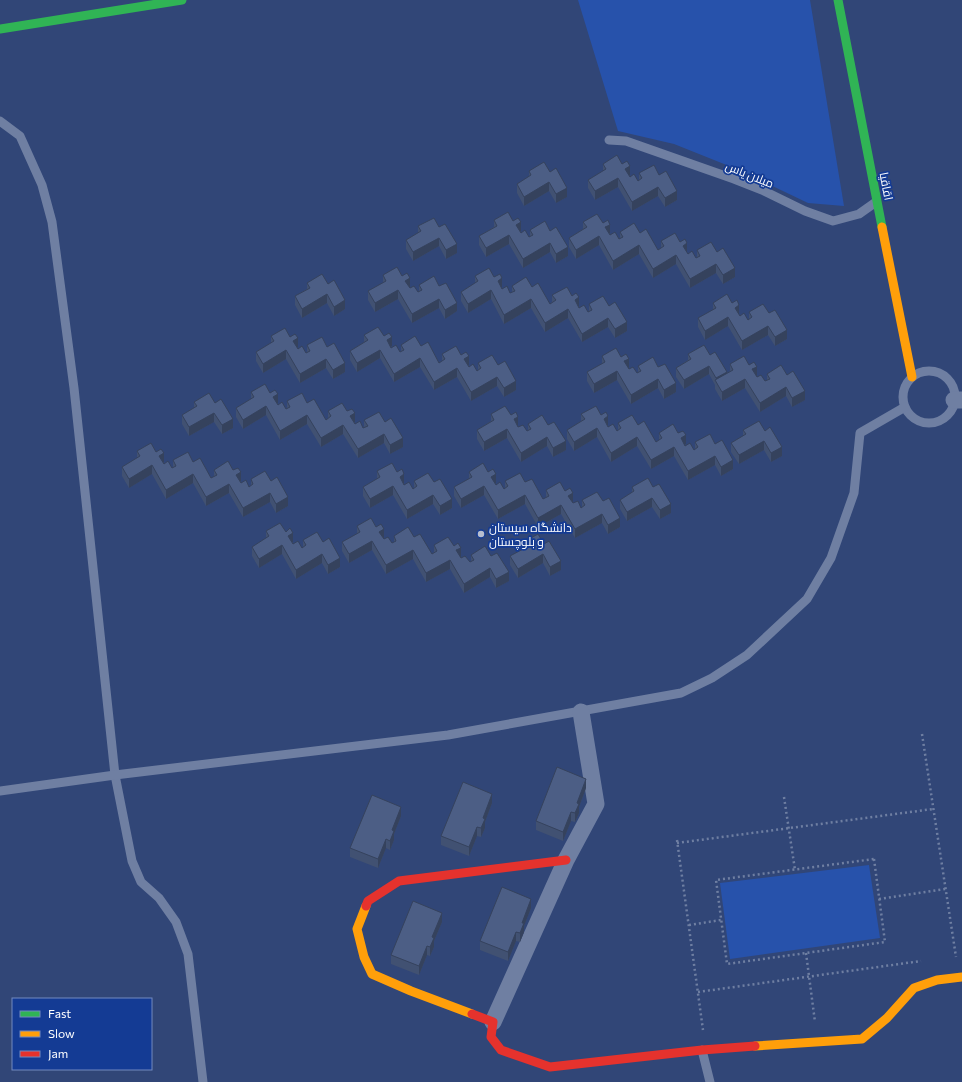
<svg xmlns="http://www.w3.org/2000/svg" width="962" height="1082" font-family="Commissioner,Cairo,sans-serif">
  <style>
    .green { fill: #2752ab }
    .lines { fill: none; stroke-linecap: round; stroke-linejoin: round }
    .path { stroke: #6f7fa2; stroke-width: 2.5; stroke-dasharray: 2 3; stroke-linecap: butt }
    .lane { stroke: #6f7fa2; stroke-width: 9 }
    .street { stroke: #6f7fa2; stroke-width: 17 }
    .fast { stroke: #30b455; stroke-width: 9 }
    .slow { stroke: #ff9f0a; stroke-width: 9 }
    .jam { stroke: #e5322d; stroke-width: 9 }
    .wall { fill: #415172 }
    .shaded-wall { fill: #35425d }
    .building { fill: #4c5e85; stroke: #35425d }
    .poi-dot { fill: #b7becf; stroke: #143b94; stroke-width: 1.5 }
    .labels { text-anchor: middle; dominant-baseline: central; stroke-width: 3.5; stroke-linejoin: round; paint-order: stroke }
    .street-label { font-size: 12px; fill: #fff; stroke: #143b94 }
    .poi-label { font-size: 12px; fill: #fff; stroke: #143b94; text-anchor: start }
  </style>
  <rect width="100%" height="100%" fill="#314677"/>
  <g class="green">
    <path d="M578 0H810L844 206 808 203 739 170 674 144 618 131Z"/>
    <path d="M869 865 880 938 730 959 720 883Z"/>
  </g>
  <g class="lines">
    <g class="path">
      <path d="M922 734 956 957"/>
      <path d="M784 797 795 870"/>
      <path d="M677 840 703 1030"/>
      <path d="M677 843 933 809"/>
      <path d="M874 859 885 942 727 964 716 880Z"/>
      <path d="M879 899 945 889"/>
      <path d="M689 925 721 920"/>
      <path d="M806 953 815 1022"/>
      <path d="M698 992 921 961"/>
    </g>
    <g class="lane">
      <path d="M0 121 20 136 42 185 52 222 74 388 115 775 132 861 141 882 159 898 176 922 188 954 203 1082"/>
      <path d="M609 140 626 141 734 179 762 190 805 211 833 221 859 214 876 202"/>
      <circle cx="929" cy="397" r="26"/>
      <path d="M0 791 115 775 448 735 681 693 712 678 747 655 807 599 831 558 854 493 860 433 905 407"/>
      <path d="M702 1050 710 1082"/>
    </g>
    <g class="street">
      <path d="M954 400H962"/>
      <path d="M493 1022 566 860 596 804 581 712"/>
    </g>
    <g class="fast">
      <path d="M838 0 882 227"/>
      <path d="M0 29 182 0"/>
    </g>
    <g class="slow">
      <path d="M882 227 912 377"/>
      <path d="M366 906 357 929 364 957 372 974 411 991 472 1014"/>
      <path d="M755 1046 862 1039 887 1018 914 988 937 980 962 977"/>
    </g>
    <g class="jam">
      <path d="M366 906 368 901 399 881 566 860"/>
      <path d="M472 1014 493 1022 491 1037 501 1050 550 1067 702 1050 755 1046"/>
    </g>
  </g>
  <g class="wall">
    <path d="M603 164H622L630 175 629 176 630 177 638 181 639 180V173L659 175 677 200 665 207 658 196 632 211 618 187 595 200 588 188V180L603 171Z"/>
    <path d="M529 171 550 172 567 197 556 203 549 191 524 206 517 193V184L529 177Z"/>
    <path d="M494 220 513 221 521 231 520 232 521 233 529 237 530 236V230L550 231 568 256 556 263 550 252 523 268 509 244 486 257 479 245V236L494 227Z"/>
    <path d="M583 222 603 223 610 233V235L619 239 620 238V232L640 233 658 250 661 248V241L680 242 687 252V253L688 254 696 258 697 257V250L717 252 735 277 723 284 716 273 690 288 676 264 653 278 639 254 613 270 599 245 576 259 569 247V238L583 229Z"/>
    <path d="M418 226 439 227 457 253 446 259 439 246 413 261 406 249V240L418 233Z"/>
    <path d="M383 275 402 276 410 287H409L410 288 418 292H419V285L439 286 457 311 445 319 439 308 412 323 398 299 375 312 368 300V291L383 283Z"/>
    <path d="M475 276 494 277 502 287 501 288 502 289 510 293H512V286L532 287 550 304 552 302V295L572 296 579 306V308L588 312 589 311V304L609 306 627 331 615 338 608 327 582 342 568 318 545 332 531 308 504 324 491 299 468 313 461 301V292L475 283Z"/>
    <path d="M307 283 328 284 345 309 334 316 327 303 302 318 295 305V296L307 289Z"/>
    <path d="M713 303H732L739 314 740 316 748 320 749 319V312L769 313 787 339 775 346 768 335 742 350 728 326 705 340 698 327V318L713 310Z"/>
    <path d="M364 335 384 336 392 346 391 347V348L400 352 401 351V345L421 346 439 363 442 361V354L461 355 469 365 468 366 469 367 477 371 478 370V363L498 365 516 390 504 397 497 386 471 401 457 377 434 390 420 367 394 382 380 358 357 372 350 360V351L364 342Z"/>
    <path d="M271 336 290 337 298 347 297 348 298 349 306 353 307 352V345L327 347 345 372 333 379 326 368 300 383 286 359 263 373 256 361V352L271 343Z"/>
    <path d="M688 354 710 355 727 373 730 371V364L749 365 757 376H756L757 377 765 381 767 380V374L787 375 805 400 792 407 786 396 760 412 745 388 722 401 715 389V385L709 374 684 389 676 377V368L688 360Z"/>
    <path d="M602 356 621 357 629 368H628L629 369 637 373H638V366L676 392 664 399 658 388 631 404 617 380 594 393 587 381V372L602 364Z"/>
    <path d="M251 392 270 393 278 403 277 404 278 405 286 409 287 408V401L307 403 326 420 328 418V411H347L355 422 354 423 355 424 363 428 364 427V420L385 422 403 447 390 454 384 443 358 458 343 434 321 447 307 424 280 440 266 415 243 429 236 417V408L251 399Z"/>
    <path d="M194 402 215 403 233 428 222 434 214 422 189 436 182 424V415L194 408Z"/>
    <path d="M491 414 511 415 518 426V427L527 431H528V424L548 425 566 450 553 457 547 446 521 462 507 438 484 451 477 439V430L491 421Z"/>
    <path d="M581 414 601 415 608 425V427L617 431 618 430V423L638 425 656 442 659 440V433H678L686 444 685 445V446L694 450 695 449V442L715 444 733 469 721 476 715 465 688 480 674 456 651 469 637 446 611 462 597 437 574 451 567 439V430L581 421Z"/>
    <path d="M743 430 765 431 782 456 771 462 764 450 739 464 731 452V443L743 436Z"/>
    <path d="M137 451 156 452 164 462 163 463 164 464 172 468 173 467V460L193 462 211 478 214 477V470H233L241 481 240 482 241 483 249 487 251 486V479L271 481 288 506 276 513 270 502 243 517 229 493 206 506 193 483 166 499 152 474 129 488 122 476V467L137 458Z"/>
    <path d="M377 471 397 472 404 483V485L413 489 414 488V481L434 482 452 508 440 515 433 504 407 519 393 495 370 508 363 496V487L377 479Z"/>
    <path d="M469 472H488L496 483H495L496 485 504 489 505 488V481L525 482 543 499 546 498V490L565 491 573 502H572L573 503 581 508 582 507V500L603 501 620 527 608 534 602 523 575 538 561 514 538 527 525 504 498 519 484 495 461 508 454 496V487L469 479Z"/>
    <path d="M632 487H653L671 513 660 519 652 507 627 521 620 509V500L632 493Z"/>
    <path d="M357 526 376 527 384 538H383L384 539 392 543H394V536L414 537 432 554 434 552V545L454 546 461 557H460L461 558 470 562H471V555L491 556 509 581 496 588 490 577 464 593 450 569 426 582 413 559 386 574 372 550 349 563 342 551V542L357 534Z"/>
    <path d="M266 531 286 532 293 542V544L302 548 303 547V540L323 542 340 567 328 574 322 563 296 579 282 554 259 568 252 556V547L266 538Z"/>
    <path d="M522 543 544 544 561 570 550 576 543 563 518 578 510 565V556L522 550Z"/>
    <path d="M586 788 579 807V813L575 822 571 821 563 841 536 830V821Z"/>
    <path d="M492 803 485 822V828L481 837 477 836 469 856 441 845V836Z"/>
    <path d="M401 816 394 834V840L390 850 386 848 378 868 350 857V848Z"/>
    <path d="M531 908 524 926V932L520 942 516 941 508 961 480 950V941Z"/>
    <path d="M442 922 434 941V947L430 956 427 955 419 975 391 964V955Z"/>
  </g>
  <g class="shaded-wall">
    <path d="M630 166V175L625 178V169Z"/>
    <path d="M618 178V187L595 200V191Z"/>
    <path d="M549 182V191L524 206V197Z"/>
    <path d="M658 187V196L632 211V202Z"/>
    <path d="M567 188V197L556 203V194Z"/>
    <path d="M677 191V200L665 207V198Z"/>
    <path d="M521 222V231L516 234V225Z"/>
    <path d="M610 225V233L605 236V227Z"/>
    <path d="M509 235V244L486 257V248Z"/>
    <path d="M599 236V245L576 259V250Z"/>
    <path d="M439 238V246L413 261V252Z"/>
    <path d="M550 243V252L523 268V259Z"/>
    <path d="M687 243V252L683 255V246Z"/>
    <path d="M457 244V253L446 259V250Z"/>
    <path d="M639 245V254L613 270V261Z"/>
    <path d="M568 247V256L556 263V254Z"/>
    <path d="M676 255V264L653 278V269Z"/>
    <path d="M716 264V273L690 288V279Z"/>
    <path d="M735 268V277L723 284V275Z"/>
    <path d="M410 278V287L405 290V281Z"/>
    <path d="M502 278V287L498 290V281Z"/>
    <path d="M398 290V299L375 312V303Z"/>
    <path d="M491 290V299L468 313V304Z"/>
    <path d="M327 294V303L302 318V309Z"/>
    <path d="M579 297V306L575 309V300Z"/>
    <path d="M439 299V308L412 323V314Z"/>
    <path d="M531 299V308L504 324V315Z"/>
    <path d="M345 300V309L334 316V307Z"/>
    <path d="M457 303V311L445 319V310Z"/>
    <path d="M739 305V314L735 317V308Z"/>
    <path d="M568 309V318L545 332V323Z"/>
    <path d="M728 317V326L705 340V331Z"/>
    <path d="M608 318V327L582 342V334Z"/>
    <path d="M627 322V331L615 338V329Z"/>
    <path d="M768 326V335L742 350V341Z"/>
    <path d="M787 330V339L775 346V337Z"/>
    <path d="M392 337V346L387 349V340Z"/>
    <path d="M298 338V347L293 350V341Z"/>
    <path d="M286 350V359L263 373V364Z"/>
    <path d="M380 350V358L357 372V363Z"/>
    <path d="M469 356V365L464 368V359Z"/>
    <path d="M420 358V367L394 382V374Z"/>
    <path d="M326 359V368L300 383V374Z"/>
    <path d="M629 359V368L624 370V361Z"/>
    <path d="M345 363V372L333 379V370Z"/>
    <path d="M709 366V374L684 389V380Z"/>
    <path d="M757 367V376L752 378V369Z"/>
    <path d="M457 368V377L434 390V382Z"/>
    <path d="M617 371V380L594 393V384Z"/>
    <path d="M727 372V381H716V378Z"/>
    <path d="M497 377V386L471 401V392Z"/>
    <path d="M658 379V388L631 404V395Z"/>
    <path d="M745 379V388L722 401V392Z"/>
    <path d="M516 381V390L504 397V388Z"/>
    <path d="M676 383V392L664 399V390Z"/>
    <path d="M786 387V396L760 412V403Z"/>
    <path d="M805 391V400L792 407V398Z"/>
    <path d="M278 394V403L273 406V397Z"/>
    <path d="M266 406V415L243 429V420Z"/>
    <path d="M214 413V422L189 436V427Z"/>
    <path d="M355 413V422L350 425V416Z"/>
    <path d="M307 415V424L280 440V431Z"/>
    <path d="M608 416V425L604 428V419Z"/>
    <path d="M518 417V426L514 428V419Z"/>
    <path d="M233 419V428L222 434V425Z"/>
    <path d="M343 425V434L321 447V438Z"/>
    <path d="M597 428V437L574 451V442Z"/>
    <path d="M507 429V438L484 451V442Z"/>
    <path d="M384 434V443L358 458V449Z"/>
    <path d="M686 435V444L681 447V438Z"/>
    <path d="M547 437V446L521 462V453Z"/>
    <path d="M637 437V446L611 462V453Z"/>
    <path d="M403 438V447L390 454V445Z"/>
    <path d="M566 441V450L553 457V448Z"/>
    <path d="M764 441V450L739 464V455Z"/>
    <path d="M674 447V456L651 469V460Z"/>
    <path d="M782 447V456L771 462V453Z"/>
    <path d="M164 453V462L159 465V456Z"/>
    <path d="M715 456V465L688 480V471Z"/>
    <path d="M733 460V469L721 476V467Z"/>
    <path d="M152 465V474L129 488V479Z"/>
    <path d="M241 472V481L236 484V475Z"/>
    <path d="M193 474V483L166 499V490Z"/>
    <path d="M404 474V483L400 486V477Z"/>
    <path d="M496 474V483L491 486V477Z"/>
    <path d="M229 484V493L206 506V497Z"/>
    <path d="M393 486V495L370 508V499Z"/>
    <path d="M484 486V495L461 508V499Z"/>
    <path d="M270 493V502L243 517V508Z"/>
    <path d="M573 493V502L568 505V496Z"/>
    <path d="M433 495V504L407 519V510Z"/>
    <path d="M525 495V504L498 519V510Z"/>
    <path d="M288 497V506L276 513V504Z"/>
    <path d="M652 498V507L627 521V512Z"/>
    <path d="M452 499V508L440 515V506Z"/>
    <path d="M671 504V513L660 519V510Z"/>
    <path d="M561 505V514L538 527V518Z"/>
    <path d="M602 514V523L575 538V529Z"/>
    <path d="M620 518V527L608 534V525Z"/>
    <path d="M384 529V538L379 541V532Z"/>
    <path d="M293 533V542L288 545V536Z"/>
    <path d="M372 541V550L349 563V554Z"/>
    <path d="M282 545V554L259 568V559Z"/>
    <path d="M461 548V557L456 559V550Z"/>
    <path d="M413 550V559L386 574V565Z"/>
    <path d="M322 554V563L296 579V570Z"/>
    <path d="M543 554V563L518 578V569Z"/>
    <path d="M340 558V567L328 574V565Z"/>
    <path d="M450 560V569L426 582V573Z"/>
    <path d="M561 561V570L550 576V567Z"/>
    <path d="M490 568V577L464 593V584Z"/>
    <path d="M509 572V581L496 588V579Z"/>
    <path d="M586 779V788L579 807V813L575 822V813L577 803Z"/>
    <path d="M492 794V803L485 822V828L481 837V828L483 818Z"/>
    <path d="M401 807V816L394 834V840L390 850V841L392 830Z"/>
    <path d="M571 812V821L563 841V832Z"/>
    <path d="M477 827V836L469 856V847Z"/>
    <path d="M386 839V848L378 868V859Z"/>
    <path d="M531 899V908L524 926V932L520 942V933L522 923Z"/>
    <path d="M442 913V922L434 941V947L430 956V947L432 937Z"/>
    <path d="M516 932V941L508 961V952Z"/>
    <path d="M427 946V955L419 975V966Z"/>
  </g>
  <g class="building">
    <path d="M617 155 622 164 627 161 630 166 625 169 630 177 634 174 638 181 642 178 639 173 654 165 659 175 666 171 677 191 665 198 658 187 632 202 618 178 595 191 588 180 606 169 603 164Z"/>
    <path d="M544 162 550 172 556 168 567 188 556 194 549 182 524 197 517 184 531 175 529 171Z"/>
    <path d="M508 212 513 221 518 218 521 222 516 225 521 233 525 230 529 237 533 235 530 230 545 221 550 231 556 227 568 247 556 254 550 243 523 259 509 235 486 248 479 236 497 226 494 220Z"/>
    <path d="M597 214 603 223 608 220 610 225 605 227 610 235 615 232 619 239 623 237 620 232 634 223 640 233 646 229 658 250 664 246 661 241 675 233 680 242 685 239 687 243 683 246 688 254 692 251 696 258 700 256 697 250 711 242 717 252 723 248 735 268 723 275 716 264 690 279 676 255 653 269 639 245 613 261 599 236 576 250 569 238 587 227 583 222Z"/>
    <path d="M434 218 439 227 445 224 457 244 446 250 439 238 413 252 406 240 421 231 418 226Z"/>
    <path d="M397 267 402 276 407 273 410 278 405 281 410 288 414 286 418 292 422 290 419 285 434 276 439 286 446 283 457 303 445 310 439 299 412 314 398 290 375 303 368 291 386 281 383 275Z"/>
    <path d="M489 268 494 277 500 274 502 278 498 281 502 289 507 286 510 293 515 291 512 286 526 277 532 287 538 283 550 304 556 300 552 295 567 287 572 296 576 293 579 297 575 300 579 308 584 305 588 312 592 310 589 304 603 296 609 306 615 302 627 322 615 329 608 318 582 334 568 309 545 323 531 299 504 315 491 290 468 304 461 292 478 281 475 276Z"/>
    <path d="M322 274 328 284 334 280 345 300 334 307 327 294 302 309 295 296 310 288 307 283Z"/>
    <path d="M727 294 732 303 737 300 739 305 735 308 740 316 744 313 748 320 752 317 749 312 763 304 769 313 775 310 787 330 775 337 768 326 742 341 728 317 705 331 698 318 716 308 713 303Z"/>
    <path d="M378 327 384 336 389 333 392 337 387 340 391 348 396 345 400 352 404 350 401 345 415 336 421 346 428 342 439 363 445 359 442 354 456 346 461 355 466 352 469 356 464 359 469 367 473 364 477 371 481 368 478 363 492 355 498 365 505 361 516 381 504 388 497 377 471 392 457 368 434 382 420 358 394 374 380 350 357 363 350 351 368 340 364 335Z"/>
    <path d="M285 328 290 337 295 334 298 338 293 341 298 349 302 346 306 353 310 351 307 345 322 337 327 347 334 343 345 363 333 370 326 359 300 374 286 350 263 364 256 352 274 341 271 336Z"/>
    <path d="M704 345 710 355 715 352 727 372 716 378 709 366 684 380 676 368 691 359 688 354Z"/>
    <path d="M616 348 621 357 626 354 629 359 624 361 629 369 633 367 637 373 641 371 638 366 653 357 658 367 665 364 676 383 664 390 658 379 631 395 617 371 594 384 587 372 605 362 602 356Z"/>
    <path d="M744 356 749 365 754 362 757 367 752 369 757 377 761 375 765 381 770 379 767 374 781 365 787 375 793 371 805 391 792 398 786 387 760 403 745 379 722 392 715 380 733 370 730 364Z"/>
    <path d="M265 384 270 393 275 390 278 394 273 397 278 405 282 402 286 409 290 407 287 401 302 393 307 403 314 399 326 420 331 416 328 411 342 403 347 411 352 409 355 413 350 416 355 424 360 421 363 428 368 426 364 420 379 412 385 422 391 418 403 438 390 445 384 434 358 449 343 425 321 438 307 415 280 431 266 406 243 420 236 408 254 397 251 392Z"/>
    <path d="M209 393 215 403 221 399 233 419 222 425 214 413 189 427 182 415 197 406 194 402Z"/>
    <path d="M505 406 511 415 516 412 518 417 514 419 518 427 523 425 527 431 531 429 528 424 542 415 548 425 554 422 566 441 553 448 547 437 521 453 507 429 484 442 477 430 494 420 491 414Z"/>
    <path d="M596 406 601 415 606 412 608 416 604 419 608 427 613 424 617 431 621 428 618 423 632 415 638 425 644 421 656 442 662 438 659 433 673 424 678 433 683 431 686 435 681 438 685 446 690 443 694 450 698 447 695 442 710 434 715 444 722 440 733 460 721 467 715 456 688 471 674 447 651 460 637 437 611 453 597 428 574 442 567 430 585 419 581 414Z"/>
    <path d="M759 421 765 431 770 427 782 447 771 453 764 441 739 455 731 443 746 434 743 430Z"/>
    <path d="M151 443 156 452 161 449 164 453 159 456 164 464 168 461 172 468 176 466 173 460 188 452 193 462 200 458 211 478 217 475 214 470 228 461 233 470 238 468 241 472 236 475 241 483 246 480 249 487 253 484 251 479 265 471 271 481 277 477 288 497 276 504 270 493 243 508 229 484 206 497 193 474 166 490 152 465 129 479 122 467 140 456 137 451Z"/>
    <path d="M392 463 397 472 402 469 404 474 400 477 404 485 409 482 413 489 417 486 414 481 428 473 434 482 440 479 452 499 440 506 433 495 407 510 393 486 370 499 363 487 380 477 377 471Z"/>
    <path d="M483 463 488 472 493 469 496 474 491 477 496 485 500 482 504 489 508 486 505 481 520 473 525 482 532 479 543 499 549 496 546 490 560 482 565 491 570 488 573 493 568 496 573 503 578 501 581 508 585 505 582 500 597 492 603 501 609 498 620 518 608 525 602 514 575 529 561 505 538 518 525 495 498 510 484 486 461 499 454 487 472 477 469 472Z"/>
    <path d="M648 478 653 487 659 484 671 504 660 510 652 498 627 512 620 500 634 491 632 487Z"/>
    <path d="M371 518 376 527 381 524 384 529 379 532 384 539 388 537 392 543 396 541 394 536 408 527 414 537 420 534 432 554 437 551 434 545 448 537 454 546 458 543 461 548 456 550 461 558 465 556 470 562 474 560 471 555 485 546 491 556 497 553 509 572 496 579 490 568 464 584 450 560 426 573 413 550 386 565 372 541 349 554 342 542 360 532 357 526Z"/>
    <path d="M280 523 286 532 290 528 293 533 288 536 293 544 298 541 302 548 306 545 303 540 317 532 323 542 329 538 340 558 328 565 322 554 296 570 282 545 259 559 252 547 269 536 266 531Z"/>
    <path d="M538 534 544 544 549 541 561 561 550 567 543 554 518 569 510 556 525 548 522 543Z"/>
    <path d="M557 767 586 779 577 803 579 804 575 813 571 812 563 832 536 821Z"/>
    <path d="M463 782 492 794 483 818 485 819 481 828 477 827 469 847 441 836Z"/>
    <path d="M372 795 401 807 392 830 394 831 390 841 386 839 378 859 350 848Z"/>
    <path d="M502 887 531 899 522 923H524L520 933 516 932 508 952 480 941Z"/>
    <path d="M413 901 442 913 432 937 434 938 430 947 427 946 419 966 391 955Z"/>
  </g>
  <circle class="poi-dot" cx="481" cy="534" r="4"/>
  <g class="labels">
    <g class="street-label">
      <text transform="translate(750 174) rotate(22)">میلان یاس</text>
      <text transform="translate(887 186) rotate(79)">اقاقیا</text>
    </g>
    <g class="poi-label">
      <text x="489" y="527">دانشگاه سیستان<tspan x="489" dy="14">و بلوچستان</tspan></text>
    </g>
  </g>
  <rect x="12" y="998" width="140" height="72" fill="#143b94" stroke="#7289bf"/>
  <rect x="20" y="1011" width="20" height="6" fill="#30b455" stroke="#7289bf"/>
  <text x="48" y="1018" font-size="12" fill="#ffffff">Fast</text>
  <rect x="20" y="1031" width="20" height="6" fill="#ff9f0a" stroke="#7289bf"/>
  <text x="48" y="1038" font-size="12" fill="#ffffff">Slow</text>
  <rect x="20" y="1051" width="20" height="6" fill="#e5322d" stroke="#7289bf"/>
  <text x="48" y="1058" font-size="12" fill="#ffffff">Jam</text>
</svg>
